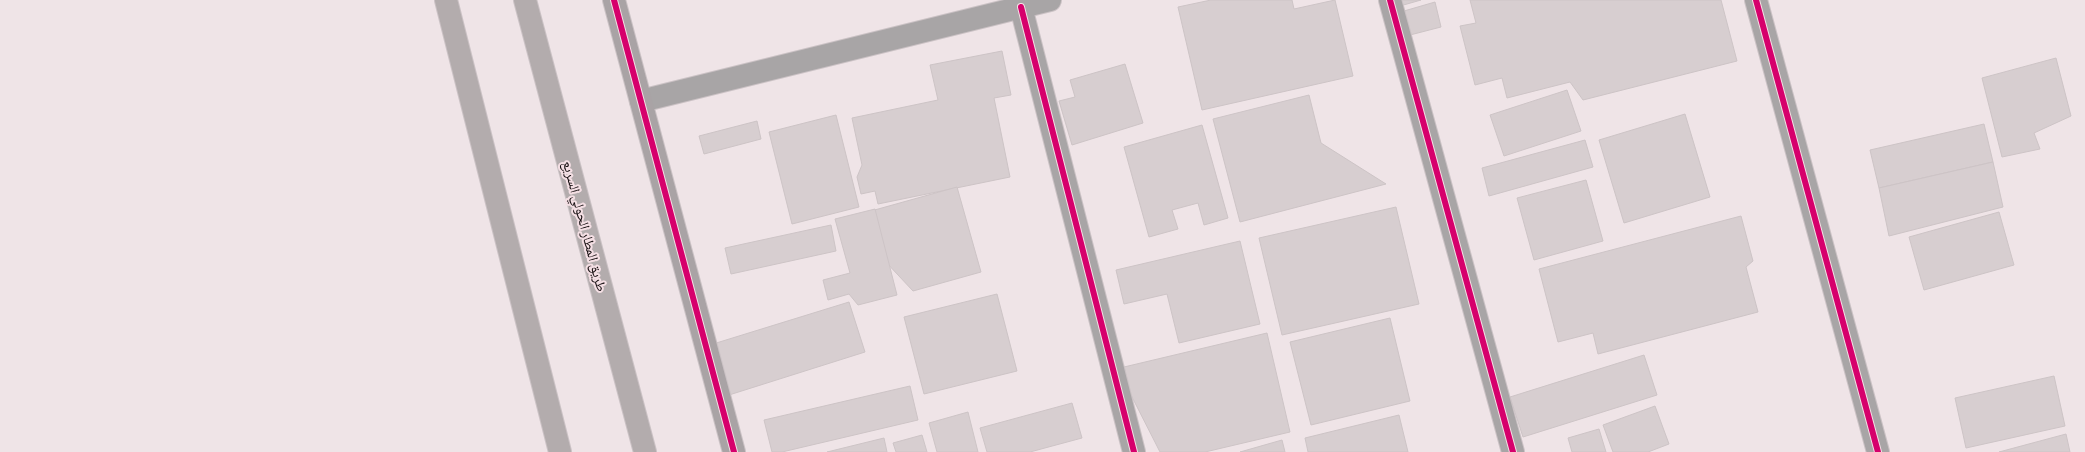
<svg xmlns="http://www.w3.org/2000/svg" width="2085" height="452" font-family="'PT Sans Narrow','Noto Naskh Arabic',sans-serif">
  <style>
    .building { fill: #d7ced0; stroke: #cdc4c6 }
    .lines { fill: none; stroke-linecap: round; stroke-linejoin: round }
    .street-casing { stroke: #cbc2c5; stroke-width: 24 }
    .secondary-casing { stroke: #cbc2c5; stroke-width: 24 }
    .highway-casing { stroke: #cbc2c5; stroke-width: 24 }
    .street { stroke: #a8a5a6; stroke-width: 22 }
    .secondary { stroke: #a9a3a5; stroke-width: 22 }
    .highway { stroke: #b3acad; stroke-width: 22 }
    .cycleway-casing { stroke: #f4dfe4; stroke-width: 8 }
    .cycleway { stroke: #d6006c; stroke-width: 6 }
    .labels { text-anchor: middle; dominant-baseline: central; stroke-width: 4; stroke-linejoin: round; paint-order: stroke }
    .street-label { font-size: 14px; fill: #110a0c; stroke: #f4dfe4 }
  </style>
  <rect width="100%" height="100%" fill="#efe4e7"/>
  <g class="building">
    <path d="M1211 0H1292L1294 9 1335 0 1353 76 1202 110 1178 7Z"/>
    <path d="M1398 0H1421L1400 6Z"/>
    <path d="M1470 0H1721L1737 61 1583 100 1570 82 1507 98 1502 78 1475 85 1460 26 1476 23Z"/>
    <path d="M1435 2 1441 27 1410 35 1404 11Z"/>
    <path d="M1002 51 1011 95 994 98 1010 177 878 204 875 191 861 194 857 177 862 165 852 118 938 100 930 65Z"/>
    <path d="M2056 58 2071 116 2034 133 2040 149 2002 157 1982 78Z"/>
    <path d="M1125 64 1143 123 1072 145 1059 101 1075 97 1070 80Z"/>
    <path d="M1567 90 1581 131 1504 156 1490 115Z"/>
    <path d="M1309 95 1321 143 1386 184 1240 222 1213 119Z"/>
    <path d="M1685 114 1710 197 1624 223 1599 140Z"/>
    <path d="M836 115 859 207 792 224 769 132Z"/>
    <path d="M757 121 761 139 704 154 699 136Z"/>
    <path d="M1984 124 1993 162 1879 188 1870 150Z"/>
    <path d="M1202 125 1228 218 1204 225 1198 203 1172 210 1178 229 1149 237 1124 147Z"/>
    <path d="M1585 140 1593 167 1489 196 1482 168Z"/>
    <path d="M1993 162 2003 207 1889 236 1879 188Z"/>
    <path d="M1586 180 1603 241 1534 260 1517 198Z"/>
    <path d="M957 187 981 272 913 291 884 260 871 211Z"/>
    <path d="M1396 207 1419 304 1282 335 1259 238Z"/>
    <path d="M875 209 897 295 858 305 849 294 828 300 823 280 850 273 835 219Z"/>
    <path d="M1999 212 2014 265 1924 290 1909 237Z"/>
    <path d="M1741 216 1753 261 1746 267 1758 312 1598 354 1593 333 1558 342 1539 269Z"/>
    <path d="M831 225 836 251 731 274 725 248Z"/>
    <path d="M1240 241 1260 324 1179 343 1167 294 1124 304 1116 270Z"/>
    <path d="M997 294 1017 371 924 394 904 317Z"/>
    <path d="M849 302 865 352 729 395 713 344Z"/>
    <path d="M1390 318 1410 401 1311 425 1290 342Z"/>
    <path d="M1267 333 1290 432 1205 452H1160L1130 393 1124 367Z"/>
    <path d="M1644 355 1657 395 1523 437 1510 397Z"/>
    <path d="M2054 376 2065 426 1966 448 1955 398Z"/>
    <path d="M910 386 918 420 782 452H772L764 420Z"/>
    <path d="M1072 403 1082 438 1030 452H987L980 428Z"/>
    <path d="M1655 406 1669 444 1648 452H1613L1603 425Z"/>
    <path d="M968 412 978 452H937L929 423Z"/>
    <path d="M1399 415 1408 452H1308L1305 438Z"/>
    <path d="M1599 429 1606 452H1572L1568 438Z"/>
    <path d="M2066 434 2070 452H1999Z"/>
    <path d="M922 435 927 452H896L893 443Z"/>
    <path d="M884 438 887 452H827Z"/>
    <path d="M1282 440 1285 452H1240Z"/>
  </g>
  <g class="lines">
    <defs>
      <g id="street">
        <path d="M1390 0 1513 452"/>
        <path d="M1756 0 1878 452"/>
        <path d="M1021 7 1134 452"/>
        <path d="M641 101 1050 0"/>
      </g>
      <path id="secondary" d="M614 0 734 452"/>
      <g id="highway">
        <path d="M446 0 560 452"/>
        <path d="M525 0 645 452"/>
      </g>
    </defs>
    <use href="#street" class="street-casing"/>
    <use href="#secondary" class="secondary-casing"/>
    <use href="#highway" class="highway-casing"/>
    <use href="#street" class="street"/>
    <use href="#secondary" class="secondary"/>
    <use href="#highway" class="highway"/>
    <defs>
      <g id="cycleway">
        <path d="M614 0 734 452"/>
        <path d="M1390 0 1513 452"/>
        <path d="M1756 0 1878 452"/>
        <path d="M1021 7 1134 452"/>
      </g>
    </defs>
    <use href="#cycleway" class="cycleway-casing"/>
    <use href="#cycleway" class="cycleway"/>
  </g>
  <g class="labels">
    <g class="street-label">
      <text transform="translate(585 226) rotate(75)">طريق المطار الحولي السريع</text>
    </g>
  </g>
</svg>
